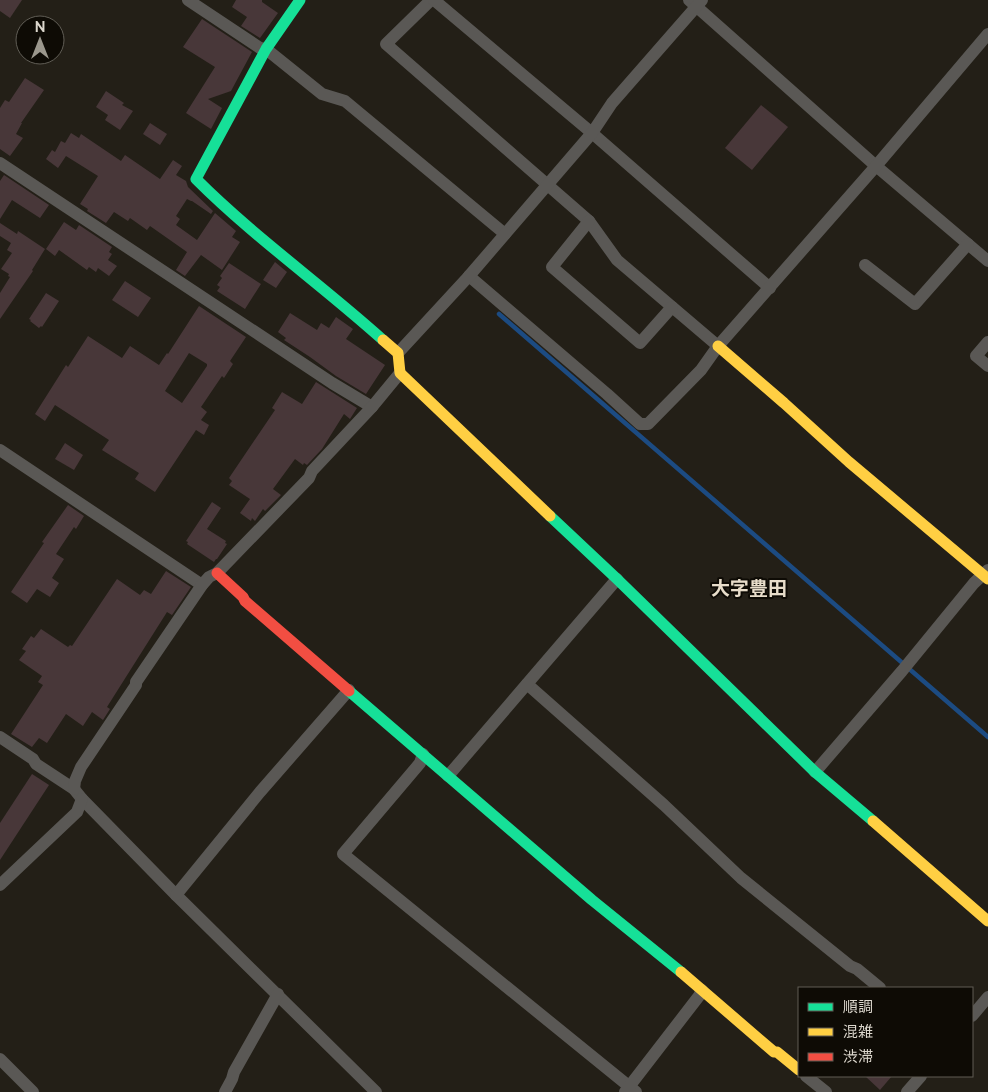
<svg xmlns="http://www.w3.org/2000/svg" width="988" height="1092" font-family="Raleway,'Noto Sans JP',sans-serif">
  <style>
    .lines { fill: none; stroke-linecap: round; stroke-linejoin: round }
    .stream { stroke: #1c4b82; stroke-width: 4.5 }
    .building { fill: #483739; fill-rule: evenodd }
    .street { stroke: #5a5855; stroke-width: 12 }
    .fast { stroke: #16e098; stroke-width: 11 }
    .slow { stroke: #ffcf43; stroke-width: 11 }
    .jam { stroke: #f24e42; stroke-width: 11 }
    .labels { text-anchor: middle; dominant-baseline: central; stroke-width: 4; stroke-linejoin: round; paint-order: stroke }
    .quarter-label { font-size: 19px; font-weight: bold; fill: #e8ddca; stroke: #0e0b05 }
  </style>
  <rect width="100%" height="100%" fill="#231f17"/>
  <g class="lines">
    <path class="stream" d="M499 314 988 737"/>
  </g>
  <g class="building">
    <path d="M0 0H22L10 18 0 11Z"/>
    <path d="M236 0H262V2L278 13 260 38 241 26 247 17 232 7Z"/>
    <path d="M202 19 252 52 231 91 208 99 222 108 211 129 186 113 215 67 183 47Z"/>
    <path d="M25 78 44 90 21 123H22L16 134 23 138 10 156 0 149V108L5 100 9 102Z"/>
    <path d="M106 91 124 103 122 105 133 111 120 130 105 120 108 115 96 107Z"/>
    <path d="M761 105 788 127 752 170 725 148Z"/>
    <path d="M150 123 167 134 160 145 143 134Z"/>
    <path d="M71 133 79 138 81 134 121 161 125 155 160 179 173 160 182 166 176 175 186 181 188 187 213 211 211 214 192 201H191L187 199 176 216 180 219 176 225 197 240 215 213 236 231 232 237 240 242 222 270 201 255 185 276 176 270 187 252 150 226 147 230 130 218 128 221 114 212 106 223 87 211 88 209 80 204 98 176 66 156 58 168 46 159 52 150 55 152 61 141 65 143Z"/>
    <path d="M4 175 49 205 40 218 12 200 0 219V181Z"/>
    <path d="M64 222 76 230 79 225 112 247 109 252 112 254 108 260 117 266 109 276 98 268 96 272 89 267 87 270 59 250 55 256 46 249Z"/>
    <path d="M0 223 17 234 18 231 45 249 32 270 33 271 0 319V293L10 277 8 276 9 274 1 269 12 253 7 250 11 243 0 236Z"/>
    <path d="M275 262 287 272 276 288 263 280Z"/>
    <path d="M229 263 261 284 245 309 217 291 220 287 217 285 222 278 220 276Z"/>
    <path d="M125 281 151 298 138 317 112 300Z"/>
    <path d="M46 293 59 301 42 327 41 326 39 328 30 321 31 320 29 319Z"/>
    <path d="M199 306 246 337 230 361 233 364 224 378 222 376 201 407 207 412 201 420 209 425 204 435 196 430 155 492 135 479 139 473 102 450 109 440 55 405 45 421 35 414 66 365 68 367 88 336 122 358 130 346 159 365 167 353 168 354ZM189 353 207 364V366L182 403 165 391Z"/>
    <path d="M290 313 317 330 321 323 329 328 336 317 353 329 346 339 385 365 366 394 336 376 310 357 284 340 286 338 278 332Z"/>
    <path d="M316 382 357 408 350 419 344 414 322 449 307 465 304 463 303 465 295 459 273 489 281 495 265 511 263 509 255 521 252 518 251 521 240 513 250 499 229 485 232 481 229 478 275 410 272 408 282 392 302 404Z"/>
    <path d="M65 443 83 455 74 470 55 459Z"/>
    <path d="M212 502 221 508 207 529 226 541 225 543 227 544 217 559H216L214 562 187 544 188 542 186 541Z"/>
    <path d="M68 505 84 516 76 529 74 527 56 554 64 559 52 578 59 583 50 597 37 589 27 603 11 592 44 543 42 542Z"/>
    <path d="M166 571 191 587 172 615 167 612 107 707 110 709 103 720 92 712 83 726 66 714 47 743 39 738 32 747 11 734 43 685 38 682 42 676 19 660 26 651 22 649 31 636 34 638 41 629 68 647 70 645 72 646 117 579 140 595 144 590 151 594Z"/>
    <path d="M32 774 49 785 0 860V823Z"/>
    <path d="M865 1076H892L880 1090Z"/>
  </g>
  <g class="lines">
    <g class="street">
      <path d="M188 0 260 48 266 49 322 94 345 101 505 234"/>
      <path d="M431 0 386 44 589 221 617 260 718 346"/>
      <path d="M434 0 592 133 770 288"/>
      <path d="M689 0 876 166 988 261"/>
      <path d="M0 163 332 383 372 407"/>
      <path d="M589 221 552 267 640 343 672 307"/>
      <path d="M865 265 915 304 968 244"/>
      <path d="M469 276 607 394 640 424H648L701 370 718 346 876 166 988 34"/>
      <path d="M988 342 976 356 988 366"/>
      <path d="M398 353 469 276 592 133 612 103 702 0"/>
      <path d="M0 450 202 585"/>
      <path d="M527 684 664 805 741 878 850 966 857 969 880 988"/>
      <path d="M0 737 33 759 36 764 74 789 82 799 176 895 376 1092"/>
      <path d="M423 754 420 763 343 854 636 1092"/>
      <path d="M815 772 902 671 974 583 988 570"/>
      <path d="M448 776 617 579"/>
      <path d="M74 789 75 781 81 767 136 685V682L202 585 209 577 217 573 309 478 312 471 372 407 400 373"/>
      <path d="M0 885 77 812 82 799"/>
      <path d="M176 895 260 792 349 690"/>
      <path d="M972 1016 988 997"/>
      <path d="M0 1059 33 1092"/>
      <path d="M806 1076 826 1092"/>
      <path d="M225 1092 232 1079 234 1072 278 994"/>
      <path d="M625 1092 699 996 702 990"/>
      <path d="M907 1092 921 1076"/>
    </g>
    <g class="fast">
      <path d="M300 0 266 49 196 179C254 237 322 285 383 340"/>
      <path d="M550 516 617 579 815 772 873 821"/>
      <path d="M349 691 592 900 681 972"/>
    </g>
    <g class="slow">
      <path d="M383 340 398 353 400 373 550 516"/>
      <path d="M718 346 784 403 849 462 988 579"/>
      <path d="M873 821 988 921"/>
      <path d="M681 972 774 1052H777L799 1070"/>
    </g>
    <path class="jam" d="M217 573 243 597 245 601 349 691"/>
  </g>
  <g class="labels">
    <g class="quarter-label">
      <text x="749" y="588">大字豊田</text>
    </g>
  </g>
  <rect x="798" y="987" width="175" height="90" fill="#0e0b05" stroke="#605d55"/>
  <rect x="808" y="1003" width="25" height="8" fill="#16e098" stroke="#605d55"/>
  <text x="843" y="1012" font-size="15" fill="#dcd7cd">順調</text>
  <rect x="808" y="1028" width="25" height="8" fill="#ffcf43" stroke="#605d55"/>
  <text x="843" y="1037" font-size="15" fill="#dcd7cd">混雑</text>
  <rect x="808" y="1053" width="25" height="8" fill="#f24e42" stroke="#605d55"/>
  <text x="843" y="1062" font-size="15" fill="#dcd7cd">渋滞</text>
  <g transform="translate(40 40)"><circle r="24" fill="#0e0b05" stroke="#605d55"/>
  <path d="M0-4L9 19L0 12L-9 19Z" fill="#9b978d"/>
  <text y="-8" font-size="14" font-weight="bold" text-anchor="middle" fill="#dcd7cd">N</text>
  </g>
</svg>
